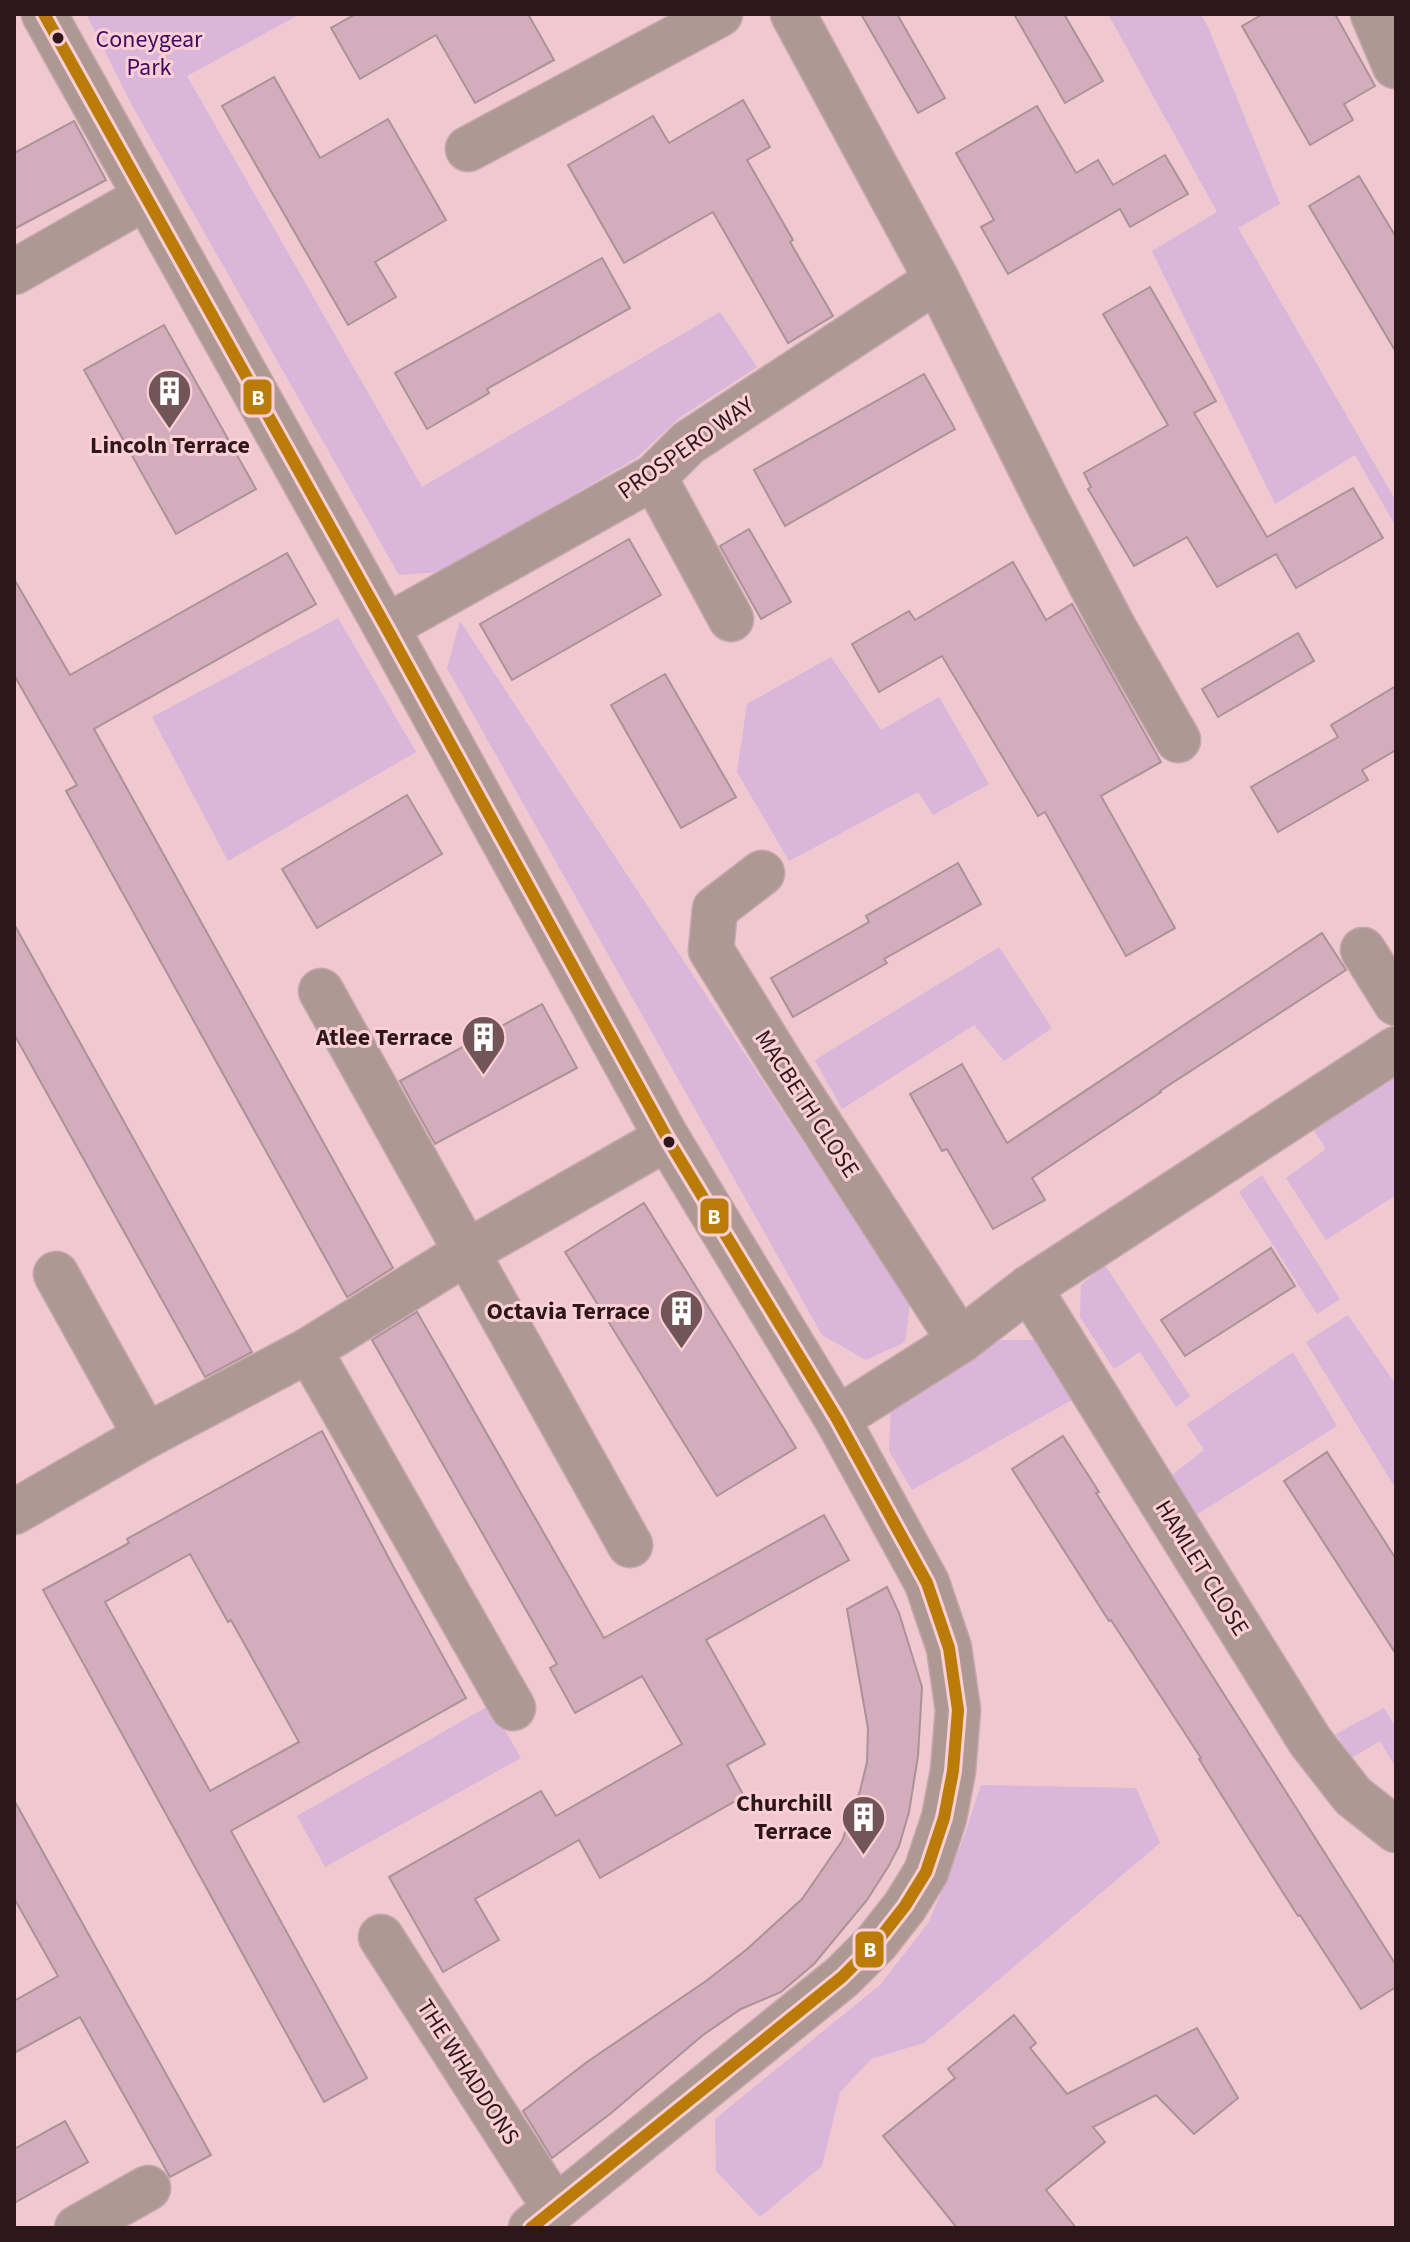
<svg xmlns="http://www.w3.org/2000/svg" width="1410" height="2242" font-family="'Source Sans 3',sans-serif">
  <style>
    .green { fill: #d9b6da }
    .building { fill: #d3adbb; stroke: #ac9199; stroke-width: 2; fill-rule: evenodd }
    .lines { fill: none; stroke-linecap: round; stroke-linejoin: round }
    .minor-casing { stroke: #c5a8ad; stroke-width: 47 }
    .minor { stroke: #ae9893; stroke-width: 44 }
    .bus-1-casing { stroke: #fad0d5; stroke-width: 18 }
    .bus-1 { stroke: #bb7b08; stroke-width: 12 }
    .bus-dot { fill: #2e161a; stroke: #fad0d5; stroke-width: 3 }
    .labels { text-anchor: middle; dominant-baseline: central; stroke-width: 6; stroke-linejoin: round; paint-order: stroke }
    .park-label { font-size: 24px; fill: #430863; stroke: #fad0d5 }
    .poi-label { font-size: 24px; font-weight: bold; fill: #2e161a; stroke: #fad0d5; text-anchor: end }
    .street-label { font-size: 24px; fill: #2e161a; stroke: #fad0d5 }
    .line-badge { stroke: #fad0d5; stroke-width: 3 }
    .badge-label { font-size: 22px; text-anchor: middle; font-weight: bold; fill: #fff }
  </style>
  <rect width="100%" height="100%" fill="#efc9cf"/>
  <g class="green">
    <path d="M86 14H300L187 76 422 487 720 312 757 367 679 418 636 458 441 572 399 575 133 107Z"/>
    <path d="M1108 14H1201L1208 27 1280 204 1238 228 1396 501V527L1355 455 1275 504 1152 251 1217 212Z"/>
    <path d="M338 618 416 752 228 861 152 717Z"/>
    <path d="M460 621 910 1305 905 1342 866 1360 822 1335 447 668Z"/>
    <path d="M831 657 881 730 939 697 989 784 933 815 918 792 789 861 737 772 747 704Z"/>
    <path d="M999 947 1052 1028 1004 1061 974 1025 842 1109 815 1060Z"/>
    <path d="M1388 1077H1396V1195L1326 1240 1286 1178 1326 1149 1311 1126Z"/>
    <path d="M1262 1175 1340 1299 1317 1314 1239 1192Z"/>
    <path d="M1105 1265 1190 1396 1176 1407 1140 1352 1114 1369 1080 1317 1081 1285Z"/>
    <path d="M1348 1315 1396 1385V1489L1306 1342Z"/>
    <path d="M994 1340H1041L1077 1397 912 1490 889 1451 891 1409Z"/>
    <path d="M1293 1352 1337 1426 1196 1515 1172 1475 1204 1450 1187 1424Z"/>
    <path d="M490 1705 521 1758 325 1867 297 1816Z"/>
    <path d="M1384 1708 1396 1728V1768L1380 1741 1351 1758 1336 1734Z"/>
    <path d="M981 1785 1136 1788 1160 1843 924 2043 871 2059 840 2092 822 2166 760 2217 716 2171 715 2119 880 1985 929 1922 964 1837Z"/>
  </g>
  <g class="building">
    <path d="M356 14H528L554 60 475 103 436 35 360 79 331 28Z"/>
    <path d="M861 14H897L945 98 918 113Z"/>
    <path d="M1014 14H1064L1103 81 1065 103Z"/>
    <path d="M1263 14H1335L1375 86 1344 104 1353 120 1310 145 1242 26Z"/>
    <path d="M274 77 320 158 388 119 446 220 375 262 396 297 348 325 222 106Z"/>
    <path d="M743 100 770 147 747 160 793 240 790 242 833 316 788 343 713 212 624 263 568 165 653 116 669 143Z"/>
    <path d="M1037 106 1076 173 1098 160 1113 185 1165 155 1188 194 1130 227 1120 209 1008 274 981 227 994 220 956 153Z"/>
    <path d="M74 121 106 180 14 229V153Z"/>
    <path d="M1359 176 1396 237V352L1309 206Z"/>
    <path d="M602 258 630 308 487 389 489 393 427 429 395 373Z"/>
    <path d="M1150 287 1216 401 1194 413 1267 537 1353 488 1383 538 1296 588 1276 554 1217 587 1187 537 1134 566 1088 489 1091 487 1084 473 1168 425 1103 314Z"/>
    <path d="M164 325 256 489 176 534 84 370Z"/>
    <path d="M924 374 955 429 785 526 754 470Z"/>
    <path d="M749 529 791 602 761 619 720 546Z"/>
    <path d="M629 539 661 595 512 680 480 624Z"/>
    <path d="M287 553 316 604 94 729 393 1268 347 1297 66 791 77 785 14 675V579L70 675Z"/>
    <path d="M1013 562 1046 620 1072 604 1161 762 1101 796 1175 928 1126 956 1045 812 1038 816 942 656 879 692 852 644 909 611 915 620Z"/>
    <path d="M1298 633 1314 661 1218 717 1202 689Z"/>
    <path d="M665 674 736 797 681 828 611 705Z"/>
    <path d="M1396 686V750L1362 770 1368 780 1278 832 1251 787 1338 737 1331 725Z"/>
    <path d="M407 795 442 854 317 928 282 869Z"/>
    <path d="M958 863 981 904 884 959 887 963 793 1017 771 978 869 922 866 916Z"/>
    <path d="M14 924 252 1352 205 1377 14 1034Z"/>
    <path d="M1322 933 1346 970 1160 1091 1161 1092 1032 1178 1045 1200 993 1229 947 1149 942 1151 910 1094 962 1064 1007 1143Z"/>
    <path d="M542 1004 577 1068 435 1144 400 1081Z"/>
    <path d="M644 1203 796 1448 717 1496 565 1252Z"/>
    <path d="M1271 1248 1295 1286 1185 1356 1161 1320Z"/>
    <path d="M417 1312 604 1638 824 1515 849 1560 706 1640 765 1744 727 1765 744 1796 600 1878 579 1840 475 1899 499 1940 443 1972 389 1877 541 1791 556 1816 682 1744 642 1676 575 1713 550 1668 557 1664 372 1340Z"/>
    <path d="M322 1431 393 1566 466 1698 231 1831 367 2078 324 2102 43 1590 129 1543 127 1539ZM190 1554 228 1622 231 1620 299 1742 210 1791 105 1602Z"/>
    <path d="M1063 1436 1099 1492 1096 1493 1396 1965V1987L1361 2009 1300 1915 1298 1916 1261 1858 1199 1759 1201 1758 1111 1620 1109 1621 1012 1469Z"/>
    <path d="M1327 1452 1396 1559V1654L1284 1481Z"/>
    <path d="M887 1587 899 1613 922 1687 918 1756 909 1812 899 1846 888 1867 867 1900 814 1964 781 1992 741 2009 703 2035 610 2114 552 2158 523 2111 587 2062 706 1981 746 1950 802 1899 842 1841 860 1791 867 1762 868 1728 847 1609Z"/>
    <path d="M14 1800 211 2155 170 2177 80 2017 14 2053V2001L58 1976 14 1898Z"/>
    <path d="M1014 2015 1036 2043 1030 2048 1067 2094 1197 2028 1238 2098 1194 2134 1156 2095 1093 2127 1105 2142 1046 2190 1076 2228H957L883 2136 955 2078 948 2069Z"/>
    <path d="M65 2121 88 2162 14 2203V2149Z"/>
  </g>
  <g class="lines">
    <defs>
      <g id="minor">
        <path d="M44 14 386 627 667 1138 837 1419 927 1583 949 1648 958 1710 953 1771 944 1818 926 1872 905 1906 876 1943 842 1977 531 2228"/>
        <path d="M793 14 937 280 1048 503 1115 630 1178 740"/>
        <path d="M1373 14 1395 66"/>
        <path d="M468 149 720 14"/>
        <path d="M14 272 146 197"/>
        <path d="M654 477 731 619"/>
        <path d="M386 627 654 477 688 443 937 280"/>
        <path d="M762 873 715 909 711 950 783 1067 960 1341"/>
        <path d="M1363 950 1396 1003"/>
        <path d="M321 991 630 1545"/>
        <path d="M56 1274 146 1436"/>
        <path d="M1029 1288 1310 1741 1353 1796 1396 1830"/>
        <path d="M309 1350 513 1708"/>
        <path d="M837 1419 960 1341 1029 1288 1396 1049"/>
        <path d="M14 1512 146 1436 309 1350 467 1252 667 1138"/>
        <path d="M381 1937 555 2208"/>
        <path d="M77 2228 148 2188"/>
      </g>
    </defs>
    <use href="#minor" class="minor-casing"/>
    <use href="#minor" class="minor"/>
    <defs>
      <path id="bus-1" d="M44 14 386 627 667 1138 837 1419 927 1583 949 1648 958 1710 953 1771 944 1818 926 1872 905 1906 876 1943 842 1977 531 2228"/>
    </defs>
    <use href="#bus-1" class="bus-1-casing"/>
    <use href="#bus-1" class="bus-1"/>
  </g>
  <defs>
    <symbol id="building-pin" viewBox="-11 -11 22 30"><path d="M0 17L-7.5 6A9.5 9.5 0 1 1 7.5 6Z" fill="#725559" stroke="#fad0d5"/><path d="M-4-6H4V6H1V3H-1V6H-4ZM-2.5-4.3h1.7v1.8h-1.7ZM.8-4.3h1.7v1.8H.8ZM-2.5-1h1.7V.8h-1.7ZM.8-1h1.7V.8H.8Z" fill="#fff"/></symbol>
  </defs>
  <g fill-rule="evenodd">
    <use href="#building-pin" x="144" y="366" width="51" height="69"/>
    <use href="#building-pin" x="458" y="1012" width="51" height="69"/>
    <use href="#building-pin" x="656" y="1286" width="51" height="69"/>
    <use href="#building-pin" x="838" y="1792" width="51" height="69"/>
  </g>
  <g class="bus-dot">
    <circle cx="58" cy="38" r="7"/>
    <circle cx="669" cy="1142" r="7"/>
  </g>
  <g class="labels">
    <g class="park-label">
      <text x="149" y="39">Coneygear<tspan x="149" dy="28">Park</tspan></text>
    </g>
    <g class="poi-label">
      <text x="170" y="445" text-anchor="middle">Lincoln Terrace</text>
      <text x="453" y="1037">Atlee Terrace</text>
      <text x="650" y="1311">Octavia Terrace</text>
      <text x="832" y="1803">Churchill<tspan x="832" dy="28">Terrace</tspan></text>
    </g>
    <g class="street-label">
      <text transform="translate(686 448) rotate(-35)">PROSPERO WAY</text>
      <text transform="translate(807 1104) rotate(57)">MACBETH CLOSE</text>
      <text transform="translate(1202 1568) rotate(58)">HAMLET CLOSE</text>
      <text transform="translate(468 2072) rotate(57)">THE WHADDONS</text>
    </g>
  </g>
  <g class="line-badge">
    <rect x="242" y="378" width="31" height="38" rx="8" fill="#bb7b08"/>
    <rect x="699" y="1197" width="31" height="38" rx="8" fill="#bb7b08"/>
    <rect x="854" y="1930" width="31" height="39" rx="8" fill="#bb7b08"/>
  </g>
  <g class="badge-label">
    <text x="258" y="405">B</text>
    <text x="714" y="1224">B</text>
    <text x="870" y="1957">B</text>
  </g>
  <rect width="1410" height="2242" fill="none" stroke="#2e161a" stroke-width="32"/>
</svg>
